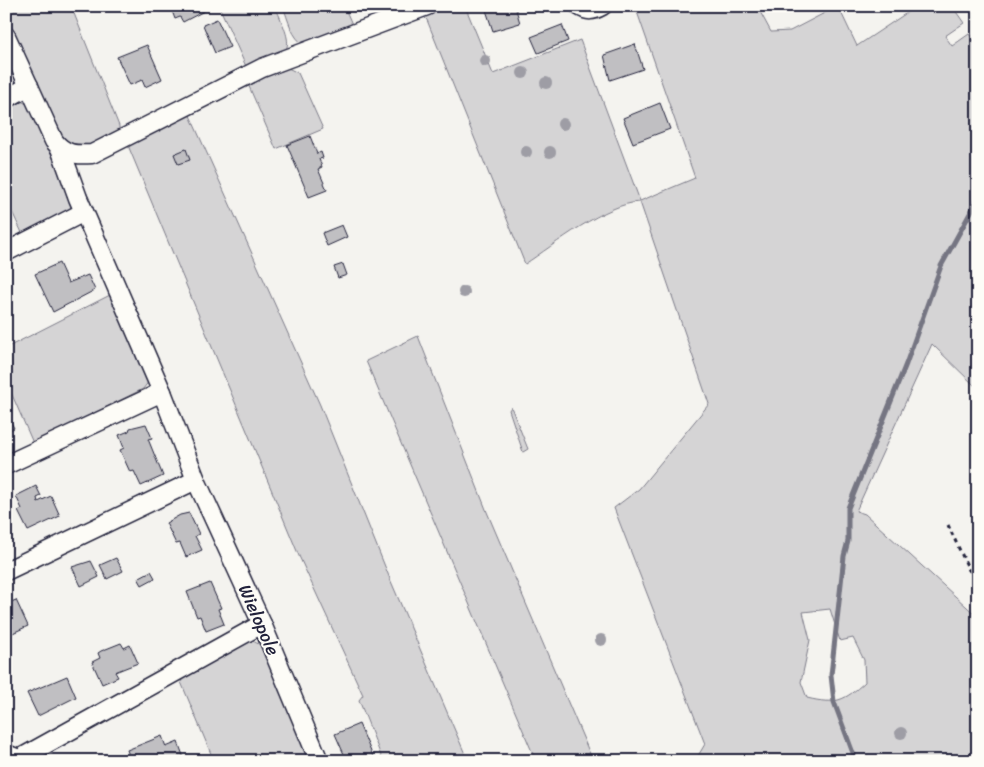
<svg xmlns="http://www.w3.org/2000/svg" width="984" height="767" font-family="Sriracha,sans-serif">
  <style>
    .green { fill: #d5d4d5; stroke: #7c7b88; fill-rule: evenodd }
    .lines { fill: none; stroke-linecap: round; stroke-linejoin: round }
    .stream { stroke: #757582; stroke-width: 5 }
    .building { fill: #c0bfc2; stroke: #22223b }
    .minor-casing { stroke: #22223b; stroke-width: 21 }
    .path { stroke: #22223b; stroke-width: 3; stroke-dasharray: 4 4; stroke-linecap: butt }
    .minor { stroke: #fdfcf7; stroke-width: 18 }
    .tree { fill: #9e9da5 }
    .labels { text-anchor: middle; dominant-baseline: central; stroke-width: 4; stroke-linejoin: round; paint-order: stroke }
    .street-label { font-size: 18px; fill: #22223b; stroke: #fdfcf7 }
  </style>
  <rect width="100%" height="100%" fill="#f4f3ef"/>
  <filter id="ink" filterUnits="userSpaceOnUse"><feTurbulence type="fractalNoise" baseFrequency=".02" numOctaves="2"/><feDisplacementMap in="SourceGraphic" scale="10" xChannelSelector="R" yChannelSelector="G"/><feConvolveMatrix kernelMatrix="1 2 1 2 8 2 1 2 1" color-interpolation-filters="sRGB"/></filter>
  <g filter="url(#ink)">
    <g class="green">
      <path d="M6 6H71L119 126V131L85 148H75L56 134 6 21Z"/>
      <path d="M219 6H275C296 53 293 52 248 71Z"/>
      <path d="M283 6H344L354 29 305 45C292 39 288 19 283 6Z"/>
      <path d="M440 6H465L493 74 580 40 640 201 695 178 635 6H757L771 32 790 31 838 6 857 46 917 6H952L964 23 945 36 952 46 969 34 978 46V389L932 344 856 511 865 514 978 617V761H695L705 744 614 508 639 489 709 404 640 202C606 203 554 245 525 264L427 20 422 15ZM830 609 840 641 853 638 864 660 865 682C844 701 836 705 807 698L801 682 810 640 803 612Z"/>
      <path d="M6 50 17 75 16 80 6 88Z"/>
      <path d="M288 68 298 73 323 129 276 149 248 84Z"/>
      <path d="M17 99 29 105 73 202V209L24 237 6 199V105Z"/>
      <path d="M188 111 320 405 390 579 468 761H383L359 700 363 695 299 556 127 143Z"/>
      <path d="M112 294 149 381 143 389 33 443 6 381V348Z"/>
      <path d="M418 336 487 512 593 761H536L366 361Z"/>
      <path d="M511 407 528 449 523 452 509 410Z"/>
      <path d="M245 641H253L264 647 314 761H214L181 682 184 676Z"/>
    </g>
    <g class="lines">
      <path class="stream" d="M856 761 834 702 831 675 844 556 848 541V508L906 364 941 266 978 199"/>
    </g>
    <g class="building">
      <path d="M175 6H204L206 10 183 22 180 17 175 19 172 11 176 9Z"/>
      <path d="M515 6 520 23 493 31 485 7Z"/>
      <path d="M217 19 230 47 215 53 203 25Z"/>
      <path d="M562 25 568 41 538 53 531 37Z"/>
      <path d="M635 44 643 69 610 80 604 55Z"/>
      <path d="M147 45 162 79 145 87 142 80 130 85 117 57Z"/>
      <path d="M660 103 670 129 633 143 623 118Z"/>
      <path d="M310 136 317 154 321 152 323 158 319 159 322 167 318 169 327 190 309 197 287 145Z"/>
      <path d="M186 149 190 160 178 164 174 154Z"/>
      <path d="M342 225 347 237 327 246 322 233Z"/>
      <path d="M59 263 68 283 88 275 95 290 53 312 35 274Z"/>
      <path d="M343 264 347 275 338 278 334 267Z"/>
      <path d="M6 413 14 428 6 432Z"/>
      <path d="M146 424 152 438 148 439 163 476 141 486 134 471 130 472 120 450 124 448 119 435 129 431 130 428Z"/>
      <path d="M36 486 41 496 37 498 38 502 51 496 60 516 28 531 18 511 22 509 16 496Z"/>
      <path d="M189 513 199 534 195 536 202 550 186 557 180 543 176 544 166 523 180 515Z"/>
      <path d="M116 558 123 571 107 579 100 565Z"/>
      <path d="M91 561 99 577 81 586 72 567Z"/>
      <path d="M151 571 155 578 142 585 138 578Z"/>
      <path d="M210 583 221 608 218 609 224 624 206 631 200 616 197 617 187 592Z"/>
      <path d="M16 600 28 626 6 636V604Z"/>
      <path d="M121 643 124 648 130 645 138 663 115 672 118 677 102 684 92 662 100 658 98 653 101 651Z"/>
      <path d="M67 676 76 697 38 716 27 693Z"/>
      <path d="M359 724 375 761H347L335 734Z"/>
      <path d="M162 736 166 747 178 742 185 761H131L127 750Z"/>
    </g>
    <g class="lines">
      <defs>
        <g id="minor">
          <path d="M579 6C588 12 593 11 602 6"/>
          <path d="M6 36 54 141C65 155 75 155 92 154L262 68 427 6"/>
          <path d="M6 99 29 86"/>
          <path d="M61 151 78 198 162 392 196 480 262 624 319 761"/>
          <path d="M6 252 84 212"/>
          <path d="M6 465 162 392"/>
          <path d="M6 571 196 480"/>
          <path d="M9 755 19 759 262 624"/>
        </g>
      </defs>
      <use href="#minor" class="minor-casing"/>
      <path class="path" d="M948 525 969 570 978 580"/>
      <use href="#minor" class="minor"/>
    </g>
    <g class="tree">
      <circle cx="485" cy="61" r="6"/>
      <circle cx="523" cy="73" r="6"/>
      <circle cx="546" cy="83" r="6"/>
      <circle cx="563" cy="124" r="6"/>
      <circle cx="526" cy="152" r="6"/>
      <circle cx="550" cy="152" r="6"/>
      <circle cx="464" cy="292" r="6"/>
      <circle cx="601" cy="640" r="6"/>
      <circle cx="901" cy="733" r="6"/>
    </g>
  </g>
  <g class="labels">
    <g class="street-label">
      <text transform="translate(259 620) rotate(66)">Wielopole</text>
    </g>
  </g>
  <rect width="984" height="767" fill="none" stroke="#fdfcf7" stroke-width="25"/>
  <rect x="12" y="12" width="959" height="742" fill="none" stroke="#22223b" stroke-width="2" filter="url(#ink)"/>
</svg>
